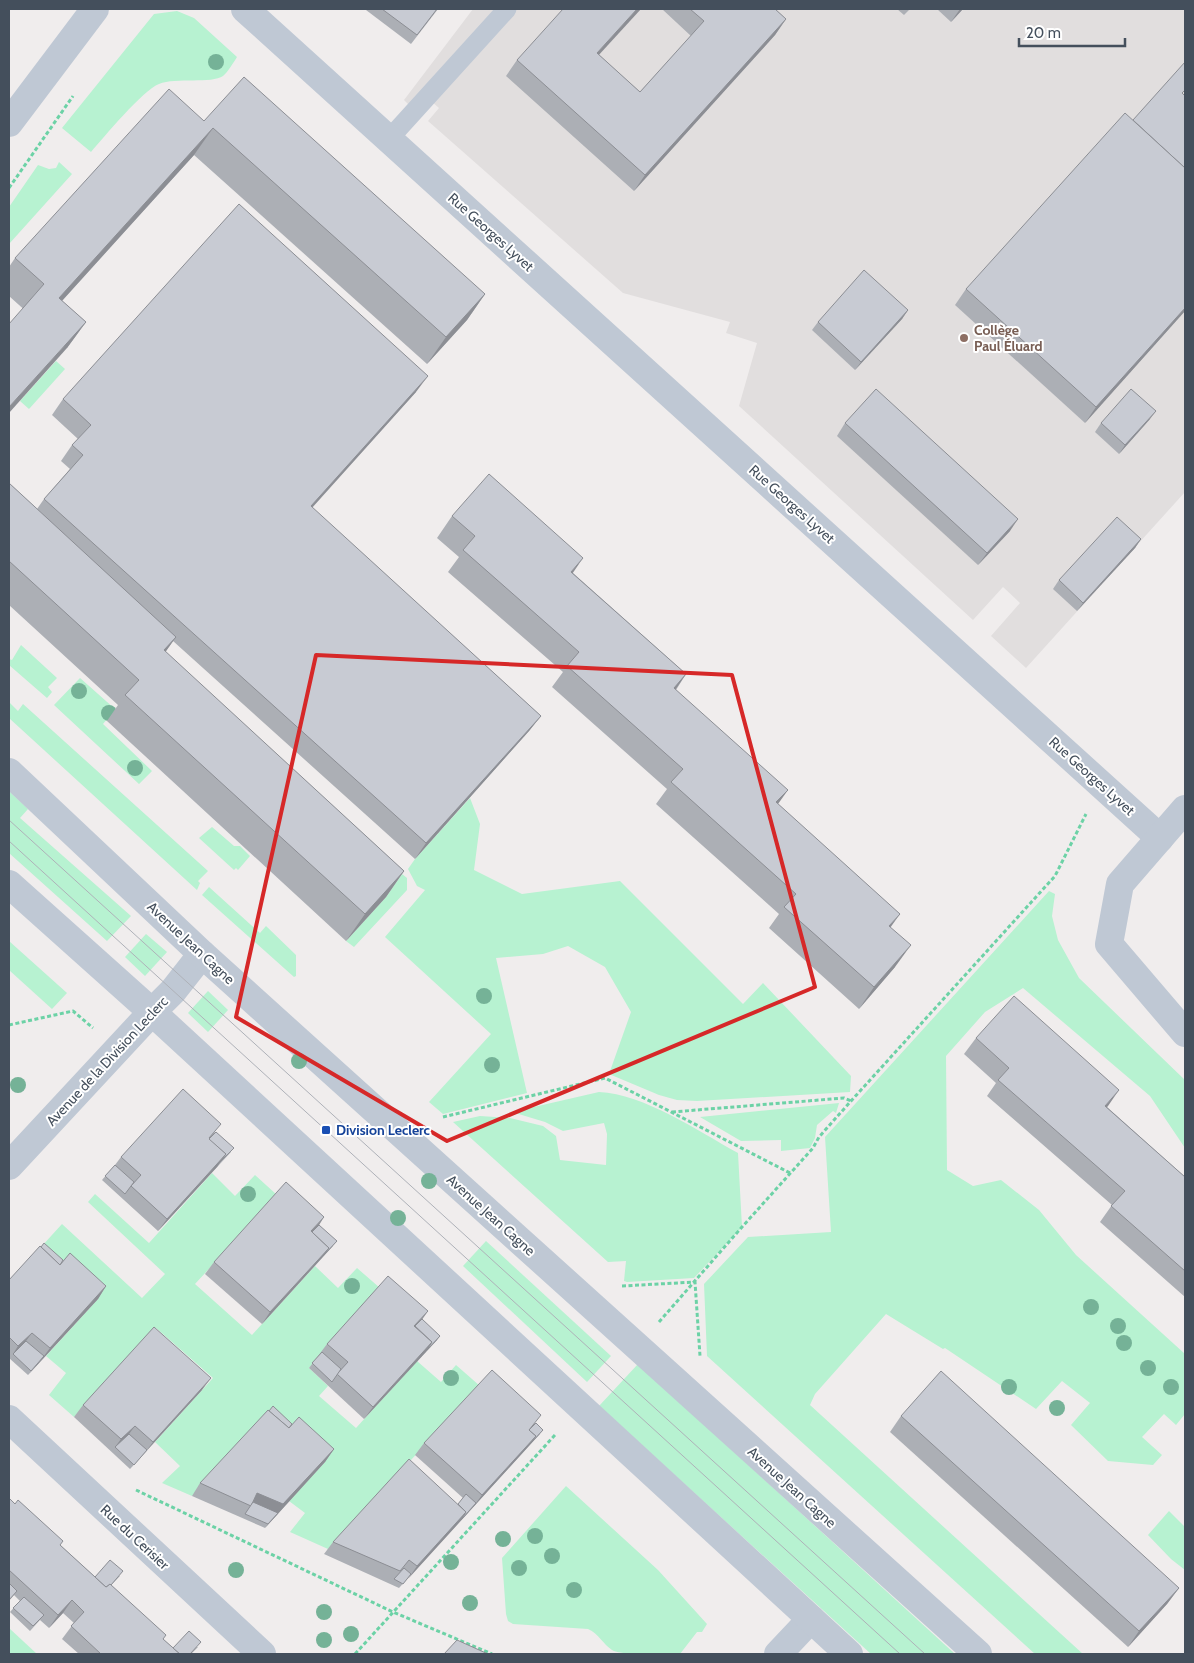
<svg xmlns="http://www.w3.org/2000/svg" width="1194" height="1663" font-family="Cabin,sans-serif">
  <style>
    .education { fill: #e1dede }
    .green { fill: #b7f2d1 }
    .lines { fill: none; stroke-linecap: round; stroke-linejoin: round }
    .path { stroke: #6cd2a6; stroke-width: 3; stroke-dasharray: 4 2.5; stroke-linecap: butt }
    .service { stroke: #bfc8d4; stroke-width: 19 }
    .minor { stroke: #bfc8d4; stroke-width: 28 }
    .tertiary { stroke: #bfc8d4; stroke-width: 28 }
    .tram { stroke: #aeb1b8; stroke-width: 1 }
    .tree { fill: #75b297 }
    .wall { fill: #acafb5 }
    .shaded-wall { fill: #8c8e94 }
    .building { fill: #c8cbd3; stroke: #8c8e94 }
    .marked { fill: none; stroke: #d62828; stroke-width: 4; stroke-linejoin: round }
    .education-dot { fill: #8d6e63; stroke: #fff; stroke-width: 2 }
    .transit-dot { fill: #1a4fb4; stroke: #fff; stroke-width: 2 }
    .labels { text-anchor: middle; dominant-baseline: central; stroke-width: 4; stroke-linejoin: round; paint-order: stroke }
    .street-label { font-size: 14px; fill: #444f5c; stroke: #fff }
    .education-label { font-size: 14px; font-weight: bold; fill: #785e54; stroke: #fff; text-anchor: start }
    .transit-label { font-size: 14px; font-weight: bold; fill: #164399; stroke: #fff; text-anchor: start }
  </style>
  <rect width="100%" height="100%" fill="#f0eded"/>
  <path class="education" d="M473 9H1185V492L1026 668 991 636 1020 603 1003 587 973 620 739 406 757 343 726 333 730 322 623 293 428 121 439 108 423 94 411 107 404 100Z"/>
  <g class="green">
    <path d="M177 11 194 18 237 57C233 63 228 72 223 76 212 84 176 77 159 84 143 90 104 137 91 152L62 128 154 14Z"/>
    <path d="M59 162 72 174 9 244V207L38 165 49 169 56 168Z"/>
    <path d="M56 361 65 369 29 409 20 401Z"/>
    <path d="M21 645 57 678 48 687 52 692 47 698 9 665V659L12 660Z"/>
    <path d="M80 678 115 709 103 724 152 771 139 784 54 705Z"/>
    <path d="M9 702 18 711 23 704 208 871 198 881 200 883 197 890 9 718Z"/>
    <path d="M9 791 28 809 20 818 131 916 107 941 9 853Z"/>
    <path d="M470 798 480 824 474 870 522 894 620 881 743 1004 763 983 851 1076 850 1092 697 1101 677 1100 659 1095 609 1074 631 1012 605 967 568 946 543 954 496 958 527 1093 443 1114 429 1102 491 1034 385 937 425 890 417 886 408 869 415 859Z"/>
    <path d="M212 827 234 846H240L250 856 238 870 236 868 234 870 199 838Z"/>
    <path d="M402 874 407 878V890L354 947 346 941 386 897Z"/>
    <path d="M209 887 260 933 266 926 296 955V976L294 977 202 895Z"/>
    <path d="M1049 891 1055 894 1052 916 1058 940 1079 978 1185 1080V1148L1150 1096 1023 988 985 1012 946 1056 947 1170 973 1186 1001 1180 1039 1210 1076 1255 1185 1354V1414L1176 1425 1164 1414 1142 1437 1162 1455 1153 1465 1108 1461 1071 1425 1090 1403 1062 1381 1036 1409 945 1348 943 1349 886 1314 815 1394 810 1405 1083 1654H1035L707 1356 704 1284 748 1237 831 1232 825 1137Z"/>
    <path d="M146 934 167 952 145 976 125 957Z"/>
    <path d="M9 941 67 993 52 1009 9 970Z"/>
    <path d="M208 991 228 1010 208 1032 188 1013Z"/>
    <path d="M599 1092C644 1094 698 1131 738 1153L742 1227 694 1278 627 1282 624 1281 626 1261 608 1262 453 1122 480 1116 510 1118 543 1126 556 1136 560 1160 606 1165 607 1134 604 1123 563 1131 545 1122 512 1112Z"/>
    <path d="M839 1103 836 1113 833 1111 817 1125 815 1138 810 1148 781 1151V1140L741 1141 700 1117Z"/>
    <path d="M212 1173 235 1196 255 1175 277 1195 195 1284 252 1335 315 1266 338 1288 357 1268 380 1288 309 1368 328 1386 319 1396 356 1428 417 1361 441 1382 456 1365 480 1386 328 1549 290 1532 305 1513 289 1501 325 1462 270 1411 192 1496 162 1483 180 1466 155 1442 213 1378 156 1328 74 1417 49 1395 66 1373 46 1356 98 1299 41 1247 62 1224 142 1298 165 1274 88 1202 95 1194 149 1243Z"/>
    <path d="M486 1241 611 1356 587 1382 463 1266Z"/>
    <path d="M638 1364 955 1654H871L599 1406Z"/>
    <path d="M566 1486 658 1570 707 1624 702 1632H697L680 1654C667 1654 622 1656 612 1650 603 1644 599 1634 588 1629L513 1624 508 1621 506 1614 502 1558Z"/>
    <path d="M1169 1511 1185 1527V1570L1171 1559 1148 1535Z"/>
    <path d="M9 1628 37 1654H9Z"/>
  </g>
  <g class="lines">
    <g class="path">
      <path d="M9 188 73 96"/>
      <path d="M9 1025 73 1011 93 1028"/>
      <path d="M672 1112 844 1098 851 1101"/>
      <path d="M443 1117 605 1078 790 1173"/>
      <path d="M622 1286 695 1282 700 1356"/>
      <path d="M659 1322 742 1227 813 1148 819 1137 851 1101 1055 876 1086 814"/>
      <path d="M136 1490 393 1612 492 1654"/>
      <path d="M355 1654 555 1435"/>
    </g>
    <path class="service" d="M389 139 507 9"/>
    <g class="minor">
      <path d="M245 9 1160 838"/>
      <path d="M9 123 95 9"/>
      <path d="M1185 809 1120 884 1109 944 1185 1033"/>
      <path d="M9 1166 152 1012 173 991 202 954"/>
      <path d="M9 1419 262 1654"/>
      <path d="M778 1654 811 1619"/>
    </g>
    <g class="tertiary">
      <path d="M9 772 202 954 978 1654"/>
      <path d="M9 884 152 1012 849 1654"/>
    </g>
    <g class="tram">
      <path d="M9 820 925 1654"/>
      <path d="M9 841 900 1654"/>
    </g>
  </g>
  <g class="tree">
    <circle cx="216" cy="62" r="8"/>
    <circle cx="79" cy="691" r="8"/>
    <circle cx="109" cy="713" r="8"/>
    <circle cx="135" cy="768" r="8"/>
    <circle cx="484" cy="996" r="8"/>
    <circle cx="299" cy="1061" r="8"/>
    <circle cx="492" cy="1065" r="8"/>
    <circle cx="18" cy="1085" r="8"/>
    <circle cx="429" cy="1181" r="8"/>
    <circle cx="248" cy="1194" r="8"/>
    <circle cx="398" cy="1218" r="8"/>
    <circle cx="352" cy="1286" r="8"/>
    <circle cx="1091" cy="1307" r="8"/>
    <circle cx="1118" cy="1326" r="8"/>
    <circle cx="1124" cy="1343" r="8"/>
    <circle cx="1148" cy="1368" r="8"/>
    <circle cx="451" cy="1378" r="8"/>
    <circle cx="1009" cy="1387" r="8"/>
    <circle cx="1171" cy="1387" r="8"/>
    <circle cx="1057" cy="1408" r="8"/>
    <circle cx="535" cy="1536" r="8"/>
    <circle cx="503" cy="1539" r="8"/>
    <circle cx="552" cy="1556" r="8"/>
    <circle cx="451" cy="1562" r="8"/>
    <circle cx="519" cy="1568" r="8"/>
    <circle cx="236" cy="1570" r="8"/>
    <circle cx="574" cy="1590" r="8"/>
    <circle cx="470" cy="1603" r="8"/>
    <circle cx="324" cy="1612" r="8"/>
    <circle cx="351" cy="1634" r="8"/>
    <circle cx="324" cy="1640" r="8"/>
  </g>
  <g class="wall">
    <path d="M367 9H438L411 44 366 10Z"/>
    <path d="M662 9H775L786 19 775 35 634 191 506 76 517 60 599 55 640 92 691 36Z"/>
    <path d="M897 9H910L904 15Z"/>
    <path d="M937 9H963L951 22Z"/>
    <path d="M204 121 485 294 467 320 427 364 194 155 62 301 86 322 67 348 9 296V267L15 258Z"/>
    <path d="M966 289 1185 311 1085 423 955 305Z"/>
    <path d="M908 310 902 319 855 370 812 330 818 322Z"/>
    <path d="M416 392 312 508 541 716 529 731 415 859 173 641 165 652 404 871 386 897 346 941 107 721 118 705 9 605V483L37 509 44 499 70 469 61 461 72 445 78 439 52 415 63 399Z"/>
    <path d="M1150 419 1119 454 1095 432 1101 423Z"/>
    <path d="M845 423 1010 531 978 565 837 436Z"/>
    <path d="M452 516 573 573 686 674 676 690 778 804 890 927 895 967 859 1009 769 928 779 914 656 804 667 789 552 687 563 672 448 572 459 557 437 538Z"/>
    <path d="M1141 539 1135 548 1077 611 1053 589 1059 580Z"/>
    <path d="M976 1038 1107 1107 1185 1177V1297L1100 1222 1112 1205 987 1096 996 1083 964 1054Z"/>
    <path d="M216 1132 231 1152 158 1231 102 1180 115 1165 121 1157Z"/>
    <path d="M319 1225 333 1246 262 1324 205 1274 214 1262Z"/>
    <path d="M63 1260 106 1286 98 1299 28 1375 9 1358V1280Z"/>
    <path d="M422 1319 437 1340 364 1419 309 1368 327 1344Z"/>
    <path d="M202 1390 130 1469 74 1417 83 1405Z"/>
    <path d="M901 1416 1179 1588 1167 1604 1128 1647 890 1432Z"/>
    <path d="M536 1423 540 1434 399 1588 324 1554 333 1542 458 1504 463 1498 415 1455 424 1443Z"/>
    <path d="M292 1424 334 1449 325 1462 265 1528 192 1496 200 1483Z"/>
    <path d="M9 1498 95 1577 120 1576 111 1585 163 1639 173 1648 198 1647 191 1654H79L62 1639 74 1623 63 1613 49 1628 40 1620 30 1631 10 1612 20 1601 14 1595 9 1601Z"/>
  </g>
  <g class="shaded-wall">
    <path d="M637 9H641L586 69 597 53Z"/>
    <path d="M960 9H963L951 22Z"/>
    <path d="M786 19 775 35 634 191 645 175Z"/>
    <path d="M213 128 194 155 40 325 59 298Z"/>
    <path d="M485 294 467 320 427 364 446 337Z"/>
    <path d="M1185 308V311L1085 423 1096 407Z"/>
    <path d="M908 310 902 319 855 370 861 362Z"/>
    <path d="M86 322 67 348 9 413V407Z"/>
    <path d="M428 376 416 392 299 522 311 506Z"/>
    <path d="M1156 411 1150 419 1119 454 1125 445Z"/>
    <path d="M1018 519 1010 531 978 565 987 553Z"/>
    <path d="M1141 539 1135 548 1077 611 1083 603Z"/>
    <path d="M583 558 568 580 571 572Z"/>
    <path d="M176 637 157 664 164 650Z"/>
    <path d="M686 674 671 696 674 688Z"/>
    <path d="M541 716 529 731 415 859 426 843Z"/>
    <path d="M788 790 773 811 776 802Z"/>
    <path d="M404 871 386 897 346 941 365 914Z"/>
    <path d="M900 914 885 935 889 926Z"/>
    <path d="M911 945 895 967 859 1009 874 987Z"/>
    <path d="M1119 1090 1108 1106 1094 1122 1105 1106Z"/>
    <path d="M226 1154 217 1167 158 1231 167 1219Z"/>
    <path d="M324 1217 316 1230 306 1240 311 1231Z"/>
    <path d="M337 1241 320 1260 262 1324 270 1312 329 1248Z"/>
    <path d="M106 1286 98 1299 28 1375 44 1356 50 1348Z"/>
    <path d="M428 1311 419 1324 409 1334 414 1326Z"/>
    <path d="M32 1333 23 1345 13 1354 18 1346Z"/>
    <path d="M440 1336 437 1340 364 1419 373 1407 432 1342Z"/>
    <path d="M211 1378 202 1390 130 1469 147 1450 153 1442Z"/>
    <path d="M135 1426 126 1438 115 1447 121 1439Z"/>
    <path d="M543 1430 527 1448 408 1579 417 1566 466 1512 476 1503 482 1495 536 1436Z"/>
    <path d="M334 1449 325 1462 265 1528 268 1524 251 1506 257 1493Z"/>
    <path d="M1179 1588 1167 1604 1128 1647 1139 1631Z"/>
    <path d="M72 1600 63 1613 49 1628 58 1615Z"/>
  </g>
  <g class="building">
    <path d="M382 9H437L417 35Z"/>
    <path d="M563 9H637L597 53 640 92 704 21 690 9H775L786 19 645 175 517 60Z"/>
    <path d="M1185 62V90L1182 93 1185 96V168L1133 120Z"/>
    <path d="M244 77 485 294 446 337 213 128 59 298 86 322 9 407V324L44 284 15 258 169 89 204 121Z"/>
    <path d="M1125 113 1185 168V308L1096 407 966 289Z"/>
    <path d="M239 204 428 376 311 506 541 716 426 843 44 499 83 455 72 445 91 425 63 399Z"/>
    <path d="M864 270 908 310 861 362 818 322Z"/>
    <path d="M876 389 1018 519 987 553 845 423Z"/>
    <path d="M1131 389 1156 411 1125 445 1101 423Z"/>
    <path d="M489 474 583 558 571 572 686 674 674 688 788 790 776 802 900 914 889 926 911 945 874 987 784 907 796 894 671 782 683 769 567 666 579 652 463 550 475 536 452 516Z"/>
    <path d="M9 483 176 637 164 650 404 871 365 914 125 695 139 680 9 561Z"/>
    <path d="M1117 517 1141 539 1083 603 1059 580Z"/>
    <path d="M1014 996 1119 1090 1105 1106 1185 1177V1271L1111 1206 1125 1191 998 1080 1009 1068 976 1038Z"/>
    <path d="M183 1089 221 1124 209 1138 226 1154 167 1219 131 1186 141 1175 121 1157Z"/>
    <path d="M216 1132 234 1148 220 1162 226 1154 209 1139Z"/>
    <path d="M115 1165 134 1182 125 1194 105 1176Z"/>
    <path d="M286 1182 324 1217 311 1231 329 1248 270 1312 214 1262Z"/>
    <path d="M319 1225 337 1241 323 1256 329 1248 312 1232Z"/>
    <path d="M44 1243 63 1260 60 1265 41 1247Z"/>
    <path d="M40 1246 60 1265 70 1253 106 1286 50 1348 32 1333 18 1346 9 1337V1280Z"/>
    <path d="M388 1276 428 1311 414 1326 432 1342 373 1407 337 1374 348 1362 327 1344Z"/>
    <path d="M422 1319 440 1336 427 1350 432 1342 415 1326Z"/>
    <path d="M154 1327 211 1378 153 1442 135 1426 121 1439 83 1405Z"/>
    <path d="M26 1341 44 1356 31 1371 13 1354Z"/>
    <path d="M322 1352 341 1369 332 1382 312 1363Z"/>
    <path d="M492 1370 541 1415 529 1430 536 1436 482 1495 424 1443Z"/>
    <path d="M941 1371 1179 1588 1139 1631 901 1416Z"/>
    <path d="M273 1406 292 1424 289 1428 269 1411Z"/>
    <path d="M268 1410 289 1428 299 1417 334 1449 283 1504 257 1493 251 1506 200 1483Z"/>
    <path d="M536 1423 543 1430 530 1444 536 1436 529 1430Z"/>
    <path d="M129 1434 147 1450 134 1465 115 1447Z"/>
    <path d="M409 1459 466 1512 417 1566 409 1560 400 1571 333 1542Z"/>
    <path d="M466 1494 476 1503 461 1520 466 1512 458 1504Z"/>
    <path d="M9 1498 15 1504 18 1500 63 1541 60 1545 106 1587 110 1584 166 1635 163 1639 180 1654H101L71 1626 84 1612 72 1600 58 1615 9 1570Z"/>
    <path d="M253 1502 278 1513 268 1524 245 1514Z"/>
    <path d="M110 1560 123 1571 111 1585 110 1584 106 1587 95 1577Z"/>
    <path d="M404 1568 411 1574 403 1584 394 1579Z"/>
    <path d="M9 1583 17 1591 9 1600Z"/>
    <path d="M24 1597 44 1615 33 1626 13 1608Z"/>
    <path d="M189 1631 201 1642 190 1654H180L173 1648Z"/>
    <path d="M457 1640 488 1654H444Z"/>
  </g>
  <path class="marked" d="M316 655 732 675 815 987 447 1141 236 1017Z"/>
  <circle class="education-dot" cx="964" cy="338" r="5"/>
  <rect class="transit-dot" x="321" y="1125" width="10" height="10" rx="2.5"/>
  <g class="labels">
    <g class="street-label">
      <text transform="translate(491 232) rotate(42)">Rue Georges Lyvet</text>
      <text transform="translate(792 504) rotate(42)">Rue Georges Lyvet</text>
      <text transform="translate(1092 776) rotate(42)">Rue Georges Lyvet</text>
      <text transform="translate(191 943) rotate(43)">Avenue Jean Cagne</text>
      <text transform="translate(107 1061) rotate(-47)">Avenue de la Division Leclerc</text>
      <text transform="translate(491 1215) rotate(42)">Avenue Jean Cagne</text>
      <text transform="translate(792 1487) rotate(42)">Avenue Jean Cagne</text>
      <text transform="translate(135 1537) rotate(43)">Rue du Cerisier</text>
    </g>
    <g class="education-label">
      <text x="974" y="330">Collège<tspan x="974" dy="16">Paul Éluard</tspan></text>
    </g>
    <g class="transit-label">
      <text x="336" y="1130">Division Leclerc</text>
    </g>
  </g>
  <rect width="1194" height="1663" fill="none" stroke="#444f5c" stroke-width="20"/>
  <path d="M1019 38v8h106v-8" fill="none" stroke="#444f5c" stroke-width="2.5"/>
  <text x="1026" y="38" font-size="15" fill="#444f5c" stroke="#ffffff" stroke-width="4" paint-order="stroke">20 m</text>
</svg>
